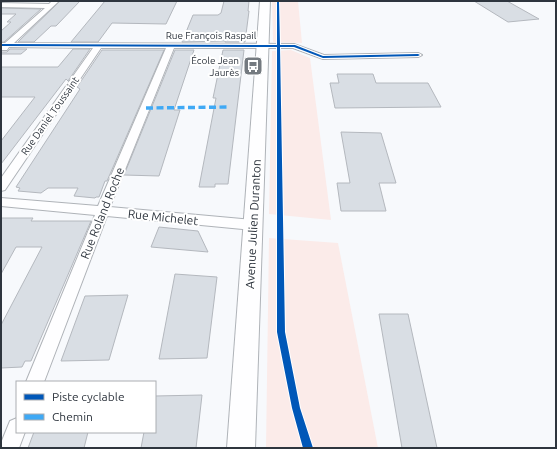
<svg xmlns="http://www.w3.org/2000/svg" width="557" height="449" font-family="Ubuntu,sans-serif">
  <style>
    .green { fill: #fbebe9 }
    .building { fill: #d9dee4; stroke: #b4b8be }
    .lines { fill: none; stroke-linecap: round; stroke-linejoin: round }
    .street-casing { stroke: #afb3b8; stroke-width: 2 }
    .secondary-casing { stroke: #afb3b8; stroke-width: 2 }
    .street { fill: #fefeff; fill-rule: evenodd }
    .secondary { fill: #fefeff; fill-rule: evenodd }
    .quiet { stroke: #3fa9f5; stroke-width: 3.5; stroke-dasharray: 7 3.5; stroke-linecap: butt }
    .cycleway-casing { stroke: #fff; stroke-width: 2 }
    .cycleway { fill: #0057b8; fill-rule: evenodd }
    .labels { text-anchor: middle; dominant-baseline: central; stroke-width: 4; stroke-linejoin: round; paint-order: stroke }
    .far-street-label { font-size: 10px; fill: #2e353e; stroke: #fff }
    .far-poi-label { font-size: 10px; fill: #2e353e; stroke: #fff; text-anchor: end }
    .street-label { font-size: 12px; fill: #2e353e; stroke: #fff }
  </style>
  <rect width="100%" height="100%" fill="#f7f9fc"/>
  <g class="green">
    <path d="M272 1H298L302 43 273 42Z"/>
    <path d="M291 50 310 58 331 220 269 214 272 51Z"/>
    <path d="M269 238 338 243 378 448H266Z"/>
  </g>
  <g class="building">
    <path d="M60 1H80L56 26H51L34 42H18Z"/>
    <path d="M105 1H177L166 24 112 23 98 42H71Z"/>
    <path d="M224 1H249L248 11H249L245 42H225V41L182 42 193 15H218L221 13Z"/>
    <path d="M474 1H507L539 19 508 22Z"/>
    <path d="M1 8 41 9 4 42H1V31L11 22H7L16 14H1Z"/>
    <path d="M10 49H27L21 54H1V52H7Z"/>
    <path d="M73 49H90L68 81 66 79 1 164V141L35 97H1V67H58Z"/>
    <path d="M102 50H164L107 181H105L99 197H96L95 198 74 196 78 188H48L41 193 18 191 20 188 16 187 80 89 77 87Z"/>
    <path d="M175 50H194L174 110H180L159 176 124 175Z"/>
    <path d="M223 50H244L228 184H215V187H199L216 98H213Z"/>
    <path d="M337 74H373L376 83H428L441 107 335 108 330 83H339Z"/>
    <path d="M341 132 381 133 396 183H379L386 211H341L337 183H350Z"/>
    <path d="M1 218H33L31 221H91L31 361H25L22 367 1 368V325L42 247H16L1 274Z"/>
    <path d="M159 227 198 231 208 252 151 247Z"/>
    <path d="M175 274 217 277 207 358 159 359Z"/>
    <path d="M128 295 109 360 61 361 85 296Z"/>
    <path d="M379 314H408L437 448H402Z"/>
    <path d="M202 395 196 448H141L144 432H155V396Z"/>
    <path d="M34 432H88L84 448H28Z"/>
  </g>
  <g class="lines">
    <defs>
      <g id="street">
        <path d="M52 1H59L14 43 294 44 324 55 418 53 422 55 418 57 323 59 293 48H174L110 207 253 220 258 222 260 225 258 228 253 230 107 216 44 382H26L95 215 1 206V198L98 206 166 48H101L5 190 1 191V178L93 48 9 47 7 50H1V43H5L45 8 1 7V3L49 4Z"/>
        <path d="M17 418V432H25L19 448H1V443L10 421Z"/>
      </g>
      <path id="secondary" d="M260 1H270L255 448H227Z"/>
    </defs>
    <use href="#street" class="street-casing"/>
    <use href="#secondary" class="secondary-casing"/>
    <use href="#street" class="street"/>
    <use href="#secondary" class="secondary"/>
    <path class="quiet" d="M146 108 230 107"/>
    <defs>
      <path id="cycleway" d="M277 1H279L280 45H295L323 56 418 54 420 55 418 56 323 58 294 47H280L285 332 300 408 313 448H303L292 408 277 332V47L1 46V44L277 45Z"/>
    </defs>
    <use href="#cycleway" class="cycleway-casing"/>
    <use href="#cycleway" class="cycleway"/>
  </g>
  <defs>
    <symbol id="bus-square" viewBox="-11 -11 22 22"><rect x="-9" y="-9" width="18" height="18" rx="4" fill="#747a80" stroke="#fff"/><path d="M-5-6H5V4H4V6H2V4H-2V6H-4V4H-5ZM-3.5-4V0h7V-4ZM-3.5 1.2v1.5H-2V1.2ZM2 1.2v1.5H3.5V1.2Z" fill="#fff"/></symbol>
  </defs>
  <g fill-rule="evenodd">
    <use href="#bus-square" x="242" y="55" width="22" height="22"/>
  </g>
  <g class="labels">
    <g class="far-street-label">
      <text x="211" y="35">Rue François Raspail</text>
      <text transform="translate(50 116) rotate(-55)">Rue Daniel Toussaint</text>
    </g>
    <g class="far-poi-label">
      <text x="239" y="60">École Jean<tspan x="239" dy="12">Jaurès</tspan></text>
    </g>
    <g class="street-label">
      <text transform="translate(102 213) rotate(-68)">Rue Roland Roche</text>
      <text transform="translate(163 217) rotate(6)">Rue Michelet</text>
      <text transform="translate(253 224) rotate(-87)">Avenue Julien Duranton</text>
    </g>
  </g>
  <rect width="557" height="449" fill="none" stroke="#2e353e" stroke-width="4"/>
  <rect x="16" y="381" width="140" height="52" fill="#ffffff" stroke="#abaeb2"/>
  <rect x="24" y="394" width="20" height="6" fill="#0057b8" stroke="#abaeb2"/>
  <text x="52" y="401" font-size="12" fill="#2e353e">Piste cyclable</text>
  <rect x="24" y="414" width="20" height="6" fill="#3fa9f5" stroke="#abaeb2"/>
  <text x="52" y="421" font-size="12" fill="#2e353e">Chemin</text>
</svg>
